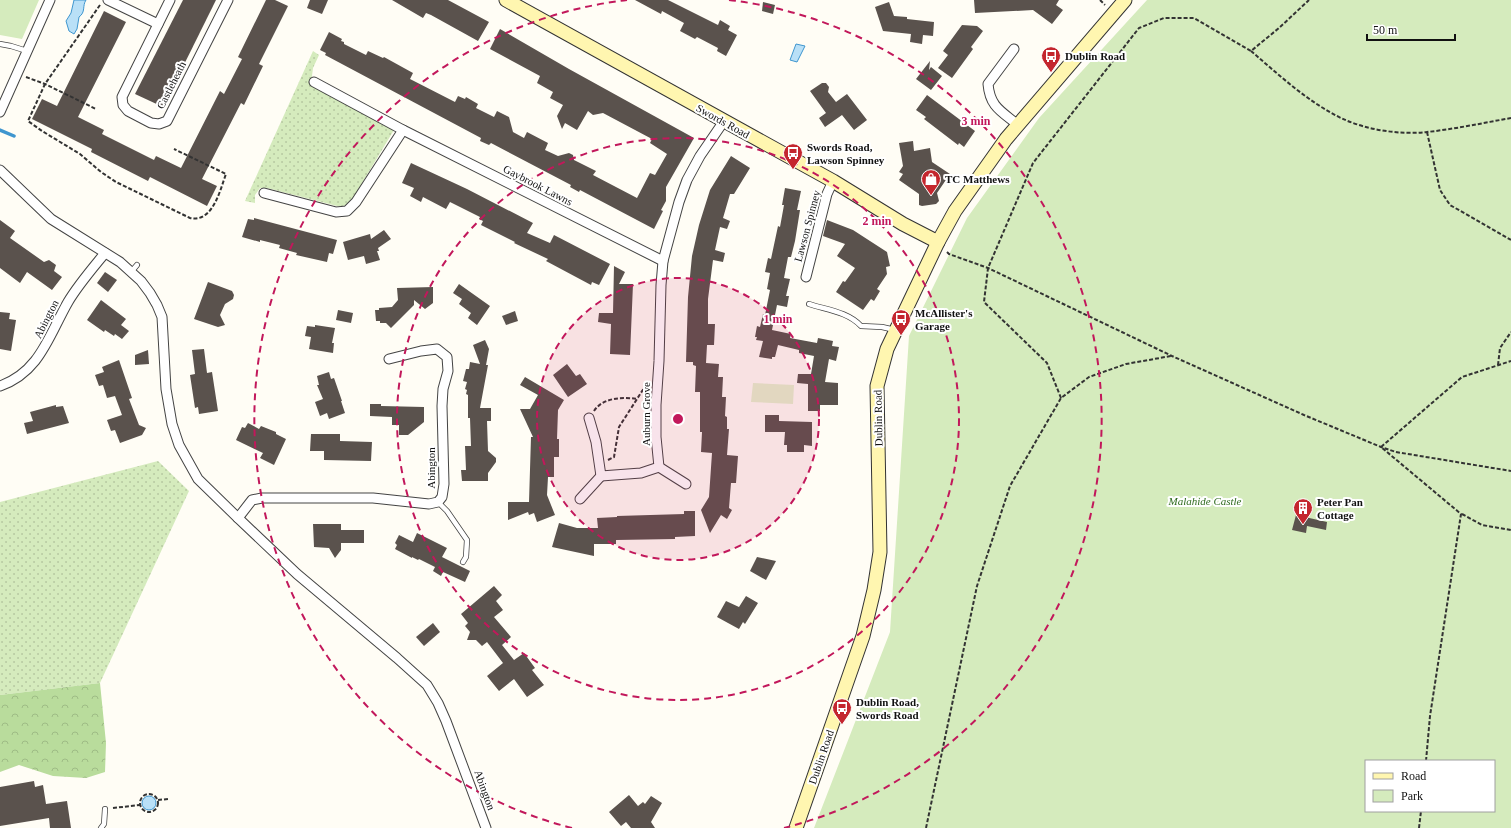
<svg xmlns="http://www.w3.org/2000/svg" width="1511" height="828" font-family="'Times New Roman',serif">
  <style>
    .grass { fill: url(#grass-dots) }
    .forest { fill: url(#forest-crowns) }
    .park { fill: #d5ebbd; fill-rule: evenodd }
    .pitch { fill: #e6f2cf }
    .water { fill: #b9e0f7; stroke: #3f96cf }
    .lines { fill: none; stroke-linecap: round; stroke-linejoin: round }
    .stream { stroke: #3f96cf; stroke-width: 3.5 }
    .building { fill: #5a524d }
    .service-casing { stroke: #444; stroke-width: 6 }
    .minor-casing { stroke: #444; stroke-width: 11 }
    .secondary-casing { stroke: #333; stroke-width: 15 }
    .path { stroke: #333; stroke-width: 2; stroke-dasharray: 4 2; stroke-linecap: butt }
    .service { stroke: #fff; stroke-width: 4.5 }
    .minor { stroke: #fff; stroke-width: 9 }
    .secondary { stroke: #fff6b0; stroke-width: 13 }
    .ring { fill: none; stroke: #c2185b; stroke-width: 2; stroke-dasharray: 7 5 }
    .labels { text-anchor: middle; dominant-baseline: central; stroke-width: 4; stroke-linejoin: round; paint-order: stroke }
    .poi-label { font-size: 11px; font-weight: bold; fill: #111; stroke: #fff; text-anchor: start }
    .street-label { font-size: 11px; fill: #111; stroke: #fff }
    .park-label { font-size: 11px; font-style: italic; fill: #2f6b1f; stroke: #fff }
    .centre { fill: #c2185b; stroke: #fff; stroke-width: 2 }
    .ring-label { font-size: 12px; text-anchor: middle; font-weight: bold; fill: #c2185b; stroke: #fff; stroke-width: 4; stroke-linejoin: round; paint-order: stroke }
  </style>
  <defs>
    <pattern id="grass-dots" width="8" height="8" patternUnits="userSpaceOnUse"><rect width="8" height="8" fill="#d5ebbd"/><path d="M2 2h.1M6 6h.1" fill="none" stroke="#b6c8a1" stroke-width="1.8" stroke-linecap="round"/></pattern>
    <pattern id="forest-crowns" width="20" height="18" patternUnits="userSpaceOnUse"><rect width="20" height="18" fill="#b9dc9c"/><path d="M2 6a3 3 0 1 1 6 0M12 15a3 3 0 1 1 6 0" fill="none" stroke="#9ebc85"/></pattern>
  </defs>
  <rect width="100%" height="100%" fill="#fffdf5"/>
  <g class="grass">
    <path d="M313 51 319 55 313 68 311 84 394 130 350 203 341 207 267 188H260L255 195V203L245 201Z"/>
    <path d="M158 461 189 491 100 683 0 695V502Z"/>
  </g>
  <path class="forest" d="M100 683 106 743 105 772 86 778 53 776 19 765 0 772V695Z"/>
  <g class="park">
    <path d="M0 0H39L22 39 0 35Z"/>
    <path d="M1147 0H1511V828H814L890 632 909 336 967 218 1039 118ZM1366 761H1494V811H1366Z"/>
  </g>
  <path class="pitch" d="M753 383 794 385 793 404 751 402Z"/>
  <g class="water">
    <path d="M74 0H86C82 6 86 12 79 17L77 29 74 34 69 31 66 21 71 13Z"/>
    <path d="M796 44 805 46 797 62 790 60Z"/>
    <circle cx="149" cy="803" r="7"/>
  </g>
  <g class="lines">
    <path class="stream" d="M0 130 14 136"/>
  </g>
  <g class="building">
    <path d="M183 0H216L163 107 135 94Z"/>
    <path d="M266 0H275L288 6 259 64 263 66 244 105 241 103 202 179 217 186 207 206 150 177 148 181 91 152 92 149 32 119 42 99 57 106 104 11 126 22 78 117 104 130 102 134 154 160 156 156 181 168 220 91 224 94 242 59 238 57Z"/>
    <path d="M310 0H328L322 14 307 8Z"/>
    <path d="M392 0H448L489 22 478 41 431 15 426 13 423 18Z"/>
    <path d="M635 0H668L718 25 720 20 730 26 728 30 737 35 726 56 717 51 718 48 697 37 695 39 680 31 684 23 662 11 661 14Z"/>
    <path d="M974 0H1059L1056 5 1063 10 1052 24 1033 10 975 13Z"/>
    <path d="M763 2 775 5 773 14 762 11Z"/>
    <path d="M889 2 894 16 907 17V19L934 22 933 36 923 35 922 44 910 42 911 34 883 31 875 7Z"/>
    <path d="M962 25 977 26 983 31 971 47 973 49 952 78 938 68 948 55 943 51Z"/>
    <path d="M500 29 569 69 694 138 666 187V201L661 210 663 211 654 229 580 190 579 192 570 187 571 185 491 143 489 145 480 141 481 138 325 55 326 53 320 50 329 32 342 39 341 41 344 42V44L366 55 368 51 383 58 384 57 413 73 410 79 455 102 458 96 465 99 466 97 478 104 476 108 494 117 497 111 509 117 513 132 524 138 527 132 548 143 545 150 558 156 569 153 573 155 574 160 596 171 593 175 637 198 650 173 655 175 667 154 650 143 652 139 603 113 593 115 588 111 577 130 565 123 562 129 557 116 563 105 550 98 553 92 537 83 540 76 490 49Z"/>
    <path d="M930 61 929 70 931 67 942 76 931 90 916 79Z"/>
    <path d="M822 83H826L829 87 828 92 836 102 847 94 867 120 854 130 842 115 825 127 819 118 826 113 810 91Z"/>
    <path d="M927 95 975 131 964 147 959 143 958 145 924 119 926 117 916 110Z"/>
    <path d="M913 141 914 151 930 148 932 162 950 174 937 193 939 201 936 204 922 206 919 205V194L899 180 903 174 899 172 903 166 899 143Z"/>
    <path d="M731 156 750 168 734 194H730L723 218 730 221 727 229 720 227 715 250 725 253 723 262 713 260 708 299V324H715L714 345H707L706 363 719 364 718 377H723L722 397H726L725 416 727 417V429H729L727 455 738 456 736 483H731L729 508 732 510 727 519 721 515 710 533 701 510 709 497 712 453 701 452 702 432H700V392H695L696 366 693 365V362H686L688 297 692 256 699 225 710 190Z"/>
    <path d="M411 163 467 189 533 223 527 233 550 243 554 235 610 264 599 285 592 282 591 285 546 261 548 259 514 243 515 242 481 225 483 221 479 219 480 217 450 202 446 209 423 197 421 202 410 196 414 188 402 183Z"/>
    <path d="M785 188 801 191 797 210H800L795 241 791 257H788L784 278 790 279 786 296H789L787 307 777 305 772 330 791 334 790 338 817 343 818 338 833 341 832 346 839 347 836 361 829 359 825 382 838 383V405H820V411H808V384L797 383 798 374H811L814 356 799 353V350L778 345 775 357H772V359L759 357 763 341 756 340 757 337H755L757 326 760 327 763 314 765 315 770 290 767 289 770 273 765 272 768 258 771 259 778 226 780 227 784 205H782Z"/>
    <path d="M254 218 337 240 333 254 329 253 327 262 296 255 297 253 279 248 280 245 260 240V242L242 237 248 219 254 220Z"/>
    <path d="M0 220 15 231 10 238 44 262 49 260 56 265 54 271 62 277 52 290 27 272 20 283 0 268Z"/>
    <path d="M827 220 853 230 887 252 890 266 886 267 887 274 877 289 880 291 874 301 871 299 863 310 836 292 843 281 845 282 855 268 837 256 845 244 823 236Z"/>
    <path d="M384 230 391 239 378 248 379 251H377L380 260 366 264 364 256 348 260 343 242 370 234 371 239Z"/>
    <path d="M614 266 625 272 619 284H633L630 355 610 354 611 324 598 322 599 313H613Z"/>
    <path d="M105 272 117 280 108 292 97 283Z"/>
    <path d="M208 282 232 291 234 295 233 299 225 304 220 315 225 325 218 327 194 319Z"/>
    <path d="M459 284 490 306 477 325 468 318 471 313 459 304 462 299 453 293Z"/>
    <path d="M433 287V303L425 309 414 300V305L391 328 386 323H380V321H376L375 310H379V308L392 307 398 300 397 288Z"/>
    <path d="M101 300 126 319 121 325 129 331 122 339 115 334 114 336 105 330 104 332 87 320Z"/>
    <path d="M338 310 353 313 351 323 336 320Z"/>
    <path d="M515 311 518 321 506 325 502 316Z"/>
    <path d="M0 312 10 313 9 319 16 320 11 351 0 349Z"/>
    <path d="M315 325 335 328 332 343H334L333 353 309 349 311 337 305 336 307 326 315 327Z"/>
    <path d="M485 340 489 349 486 365H488L480 408H491V421H487L488 451 496 458V462L488 473V481H462L461 470H466L465 446H471L470 418H468V395L466 394 467 390 465 389 467 382 463 381 466 369H469L470 362 480 364 473 345Z"/>
    <path d="M204 349 207 373 212 372 218 411 199 414 198 407 195 408 190 375 195 374 192 350Z"/>
    <path d="M148 350 149 364 135 365V355Z"/>
    <path d="M119 360 132 398 129 399 139 425 146 428 142 435 120 443 115 430 111 431 107 420 122 415 115 396 107 398 103 385 99 386 95 375 104 372 102 367Z"/>
    <path d="M567 364 576 376 580 374 587 384 568 397 553 375Z"/>
    <path d="M329 372 331 379 334 378 342 401H341L345 413 329 419 327 413 320 416 315 402 323 399 317 385H319L317 376Z"/>
    <path d="M525 377 564 400 558 410 557 439H559V457H554V477H548L547 495 555 515 537 522 534 513 529 515 528 512 508 520V502H529L531 437H533L520 409H530L538 395 520 385Z"/>
    <path d="M370 404H381V406L424 407V422L408 435H399V425H392V417L370 416Z"/>
    <path d="M56 405V407L63 406 69 423 27 434 24 423 33 421 30 412Z"/>
    <path d="M765 415H779V421L812 422V446L804 445V452H787V445H784L785 432H765Z"/>
    <path d="M248 423 259 429 261 426 276 432V434L286 439 274 465 260 458 263 453 236 440 242 427 245 428Z"/>
    <path d="M311 434H340V441L372 442 371 461 324 460V451H310Z"/>
    <path d="M684 511H695V536L675 537V539L616 540V544H594V556L552 547 559 523 577 528H598L597 518 617 517V516L684 514Z"/>
    <path d="M1296 515 1327 522 1326 530 1307 526 1306 533 1292 530Z"/>
    <path d="M313 524H341V530H364V543H341V550L335 558 329 548 314 547Z"/>
    <path d="M417 533 447 548 442 557 470 571 465 582 443 572 441 576 433 571 435 567 419 559 418 560 412 557V558L395 549 397 545 395 543 399 535 413 542Z"/>
    <path d="M757 557 776 561 766 580 750 571Z"/>
    <path d="M494 586 502 595 496 601 503 610 494 617 511 637 502 645 514 660 524 653 535 668 532 670 544 685 527 697 514 679 499 691 487 676 503 663 487 642 482 646 476 640H467L470 632 465 626 468 623 461 614Z"/>
    <path d="M746 596 758 603 745 624 743 622 739 629 717 617 726 601 739 607Z"/>
    <path d="M433 623 440 632 424 646 416 637Z"/>
    <path d="M34 781 35 787 43 785 46 804 67 801 71 828H50L49 818 0 826V787Z"/>
    <path d="M629 795 638 806 643 802 645 804 651 796 662 803 651 822 655 828H631L626 822 621 826 609 812Z"/>
  </g>
  <g class="lines">
    <defs>
      <g id="service">
        <path d="M0 44 11 46 27 51"/>
        <path d="M131 272 137 265"/>
        <path d="M809 304C828 310 848 312 861 326L882 327 895 330"/>
        <path d="M438 502 447 511 467 540 466 557 463 562"/>
        <path d="M101 828 104 824 105 809"/>
      </g>
      <g id="minor">
        <path d="M108 0 158 24"/>
        <path d="M170 0 122 97 123 105 128 111 151 123 159 124 167 121 228 0"/>
        <path d="M1014 49 988 84C990 107 1001 111 1018 125"/>
        <path d="M0 112 50 0"/>
        <path d="M403 130 663 261"/>
        <path d="M0 170 51 219 120 262 141 281 150 293 157 305 162 317 166 389 172 424 179 445 198 479 238 518 297 574 397 658 427 685 438 703 446 721 486 828"/>
        <path d="M264 193 336 212 347 211 356 202 403 130 314 82"/>
        <path d="M806 277 827 194 833 181"/>
        <path d="M0 386C40 372 49 335 68 302 78 285 92 269 105 253"/>
        <path d="M589 418 596 442 601 476 641 473 659 467 656 437V405L659 361 661 285 663 261 679 202 687 180 700 156 724 121"/>
        <path d="M659 467 686 484"/>
        <path d="M580 499 601 476"/>
        <path d="M238 518 252 500 262 498H373L429 504 438 502 442 497 444 484 442 406 443 389 448 371 447 357 437 349 421 351 389 359"/>
      </g>
      <g id="secondary">
        <path d="M506 0 833 181 903 224 938 242"/>
        <path d="M796 828 863 636 874 590 880 552 877 386 887 349 938 242 955 211 1006 139 1125 0"/>
      </g>
    </defs>
    <use href="#service" class="service-casing"/>
    <use href="#minor" class="minor-casing"/>
    <use href="#secondary" class="secondary-casing"/>
    <g class="path">
      <path d="M1100 0 1105 5"/>
      <path d="M100 5 45 84 28 121 42 131 80 154 101 172 116 182 190 218C213 223 220 190 226 174L174 149"/>
      <path d="M1251 51C1279 75 1308 102 1341 118 1366 130 1400 135 1427 132 1455 129 1483 123 1511 118"/>
      <path d="M26 77 45 84 96 109"/>
      <path d="M1427 132 1440 190 1450 205 1511 240"/>
      <path d="M947 252 949 254 988 268 1172 356 1304 415 1381 447 1396 452 1511 471"/>
      <path d="M1498 365 1500 348 1511 332"/>
      <path d="M1061 398 1047 363 984 302 988 268 1033 163 1139 28 1164 18H1194L1251 51 1279 28 1309 0"/>
      <path d="M594 411C603 397 623 397 638 399"/>
      <path d="M608 460 614 457 619 427 646 385"/>
      <path d="M1462 514 1482 525 1511 530"/>
      <path d="M1426 761 1430 716 1461 514 1381 447 1462 377 1511 361"/>
      <circle cx="149" cy="803" r="9"/>
      <path d="M158 800 168 799"/>
      <path d="M113 808 140 805"/>
      <path d="M926 828 977 586 1010 486 1061 398 1089 377 1126 364 1171 356"/>
      <path d="M1419 828 1421 811"/>
    </g>
    <use href="#service" class="service"/>
    <use href="#minor" class="minor"/>
    <use href="#secondary" class="secondary"/>
  </g>
  <circle cx="678" cy="419" r="141" fill="#c2185b" fill-opacity=".12"/>
  <g class="ring">
    <circle cx="678" cy="419" r="141"/>
    <circle cx="678" cy="419" r="281"/>
    <path d="M572 828A422 422 0 0 1 627 0M729 0A422 422 0 0 1 784 828"/>
  </g>
  <defs>
    <symbol id="bus-pin" viewBox="-11 -11 22 30"><path d="M0 17L-7.5 6A9.5 9.5 0 1 1 7.5 6Z" fill="#c4262e" stroke="#fff"/><path d="M-5-6H5V4H4V6H2V4H-2V6H-4V4H-5ZM-3.5-4V0h7V-4ZM-3.5 1.2v1.5H-2V1.2ZM2 1.2v1.5H3.5V1.2Z" fill="#fff"/></symbol>
    <symbol id="shop-pin" viewBox="-11 -11 22 30"><path d="M0 17L-7.5 6A9.5 9.5 0 1 1 7.5 6Z" fill="#c4262e" stroke="#fff"/><path d="M-5-2.5h2.3a2.7 3.5 0 0 1 5.4 0H5L5.5 6h-11ZM-1.5-2.5h3a1.5 2.3 0 0 0-3 0Z" fill="#fff"/></symbol>
    <symbol id="building-pin" viewBox="-11 -11 22 30"><path d="M0 17L-7.5 6A9.5 9.5 0 1 1 7.5 6Z" fill="#c4262e" stroke="#fff"/><path d="M-4-6H4V6H1V3H-1V6H-4ZM-2.5-4.3h1.7v1.8h-1.7ZM.8-4.3h1.7v1.8H.8ZM-2.5-1h1.7V.8h-1.7ZM.8-1h1.7V.8H.8Z" fill="#fff"/></symbol>
  </defs>
  <g fill-rule="evenodd">
    <use href="#bus-pin" x="1040" y="45" width="22" height="30"/>
    <use href="#bus-pin" x="782" y="142" width="22" height="30"/>
    <use href="#shop-pin" x="920" y="168" width="22" height="30"/>
    <use href="#bus-pin" x="890" y="308" width="22" height="30"/>
    <use href="#building-pin" x="1292" y="497" width="22" height="30"/>
    <use href="#bus-pin" x="831" y="697" width="22" height="30"/>
  </g>
  <g class="labels">
    <g class="poi-label">
      <text x="1065" y="56">Dublin Road</text>
      <text x="807" y="147">Swords Road,<tspan x="807" dy="13">Lawson Spinney</tspan></text>
      <text x="945" y="179">TC Matthews</text>
      <text x="915" y="313">McAllister's<tspan x="915" dy="13">Garage</tspan></text>
      <text x="1317" y="502">Peter Pan<tspan x="1317" dy="13">Cottage</tspan></text>
      <text x="856" y="702">Dublin Road,<tspan x="856" dy="13">Swords Road</tspan></text>
    </g>
    <g class="street-label">
      <text transform="translate(171 85) rotate(-63)">Castleheath</text>
      <text transform="translate(723 121) rotate(29)">Swords Road</text>
      <text transform="translate(538 185) rotate(27)">Gaybrook Lawns</text>
      <text transform="translate(807 226) rotate(-75)">Lawson Spinney</text>
      <text transform="translate(46 319) rotate(-63)">Abington</text>
      <text transform="translate(646 414) rotate(-90)">Auburn Grove</text>
      <text transform="translate(878 418) rotate(-91)">Dublin Road</text>
      <text transform="translate(431 468) rotate(-90)">Abington</text>
      <text transform="translate(821 757) rotate(-71)">Dublin Road</text>
      <text transform="translate(485 790) rotate(70)">Abington</text>
    </g>
    <g class="park-label">
      <text x="1205" y="501">Malahide Castle</text>
    </g>
  </g>
  <circle cx="678" cy="419" r="6" class="centre"/>
  <g class="ring-label">
    <text x="976" y="125">3 min</text>
    <text x="877" y="225">2 min</text>
    <text x="778" y="323">1 min</text>
  </g>
  <rect x="1365" y="760" width="130" height="52" fill="#ffffff" stroke="#a0a0a0"/>
  <rect x="1373" y="773" width="20" height="6" fill="#fff6b0" stroke="#a0a0a0"/>
  <text x="1401" y="780" font-size="12" fill="#111111">Road</text>
  <rect x="1373" y="790" width="20" height="12" fill="#d5ebbd" stroke="#a0a0a0"/>
  <text x="1401" y="800" font-size="12" fill="#111111">Park</text>
  <path d="M1367 34v6h88v-6" fill="none" stroke="#111111" stroke-width="2"/>
  <text x="1373" y="34" font-size="12" fill="#111111" stroke="#ffffff" stroke-width="3" paint-order="stroke">50 m</text>
</svg>
